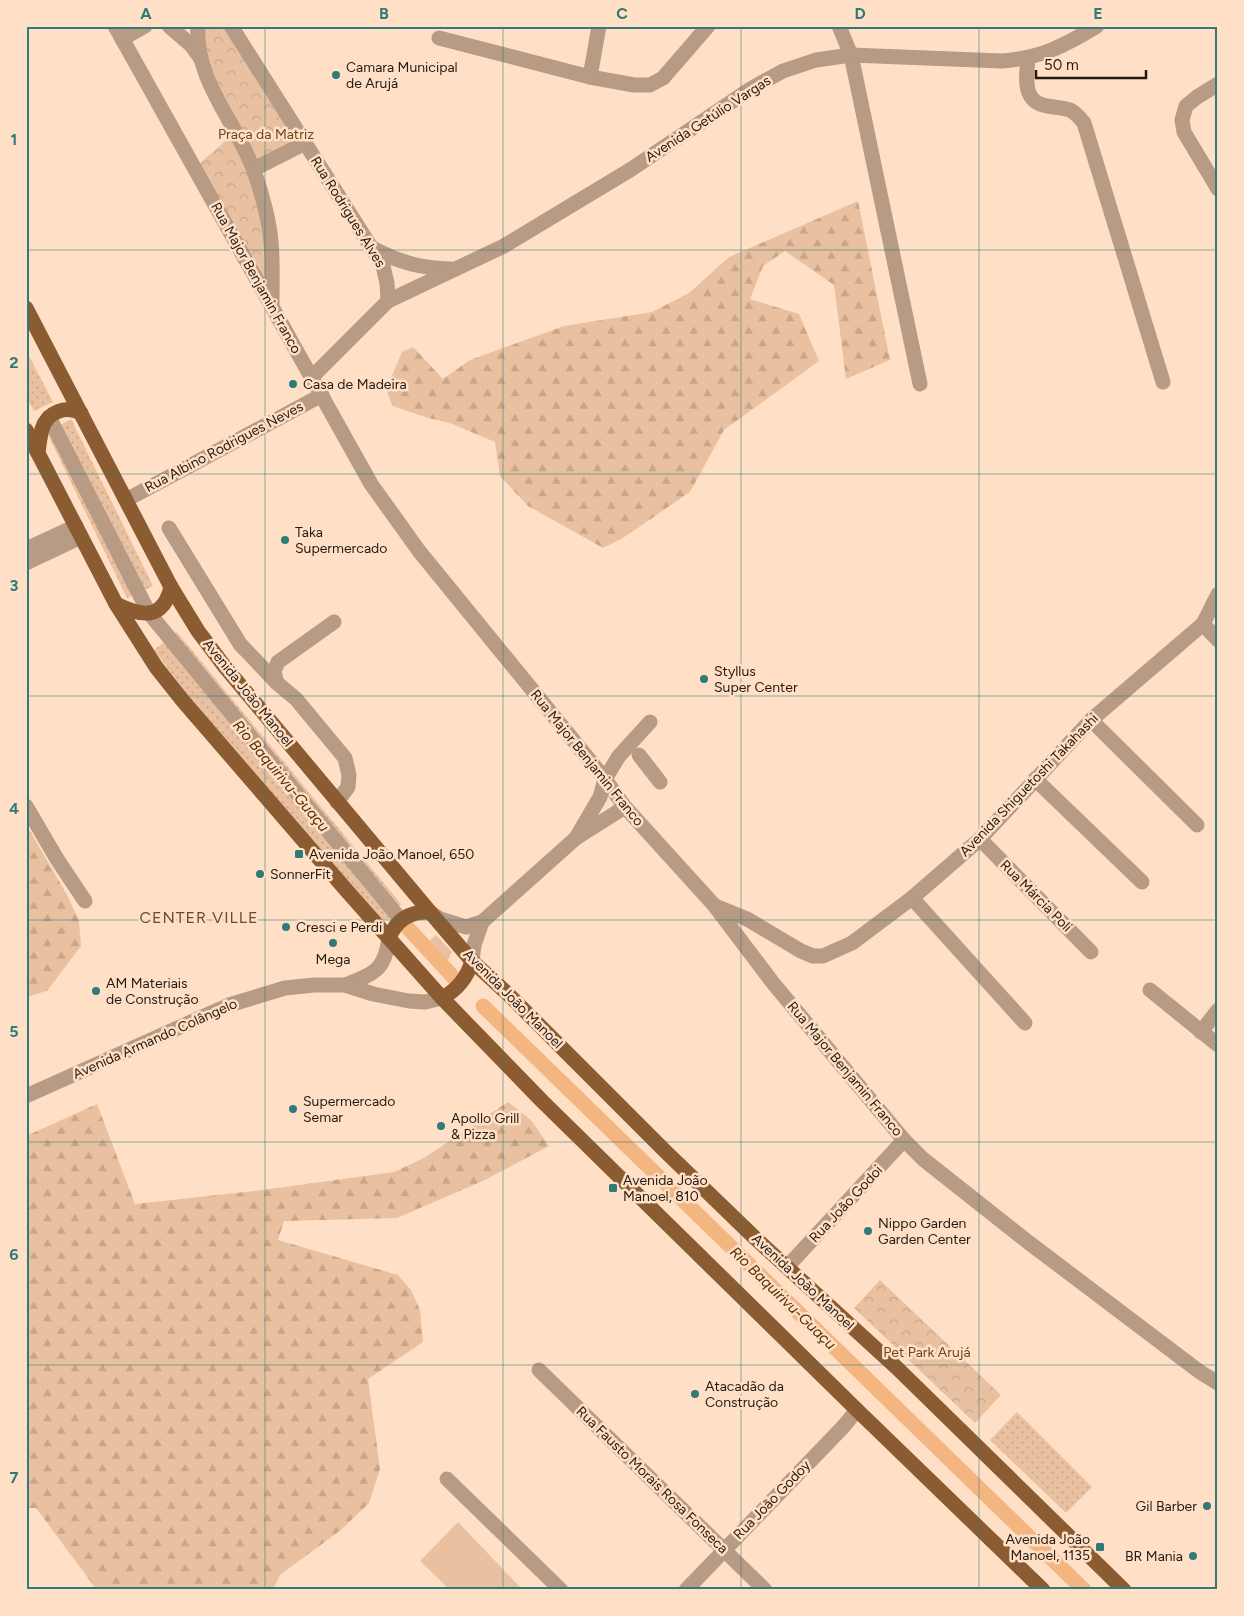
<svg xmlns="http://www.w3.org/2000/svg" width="1244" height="1616" font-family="Figtree,sans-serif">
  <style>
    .grass { fill: url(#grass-dots) }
    .forest { fill: url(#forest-firs) }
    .park { fill: url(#park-crowns) }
    .garden { fill: #eac1a0 }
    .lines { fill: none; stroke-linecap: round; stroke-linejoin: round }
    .canal { stroke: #f4b680; stroke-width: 15 }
    .minor { stroke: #b79b85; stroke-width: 15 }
    .major { stroke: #8b5c31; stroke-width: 15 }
    .grid { fill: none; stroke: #307a78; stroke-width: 1; stroke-opacity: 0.55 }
    .poi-dot { fill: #307a78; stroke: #ffe0c6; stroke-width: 2 }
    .labels { text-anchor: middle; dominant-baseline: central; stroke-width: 5; stroke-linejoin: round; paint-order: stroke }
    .poi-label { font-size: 14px; fill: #251a11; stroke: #ffe0c6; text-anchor: start }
    .street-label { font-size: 14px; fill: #251a11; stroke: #ffe0c6 }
    .park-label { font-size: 14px; fill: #6f461f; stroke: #ffe0c6 }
    .water-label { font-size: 15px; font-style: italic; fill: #542d01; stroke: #ffe0c6 }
    .quarter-label { font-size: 16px; letter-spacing: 1px; fill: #664c36; stroke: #ffe0c6 }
    .neatline { fill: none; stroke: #307a78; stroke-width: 2 }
    .grid-label { font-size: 16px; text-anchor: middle; font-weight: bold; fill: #307a78 }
  </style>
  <defs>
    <pattern id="grass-dots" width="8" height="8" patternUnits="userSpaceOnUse" patternTransform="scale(1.25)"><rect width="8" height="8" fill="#eac1a0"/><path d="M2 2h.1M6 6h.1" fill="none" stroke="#c9a589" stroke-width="1.8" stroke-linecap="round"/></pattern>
    <pattern id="forest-firs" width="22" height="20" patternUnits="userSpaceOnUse" patternTransform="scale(1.25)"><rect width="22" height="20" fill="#eac1a0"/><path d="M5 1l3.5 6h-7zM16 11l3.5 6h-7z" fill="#c9a589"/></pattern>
    <pattern id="park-crowns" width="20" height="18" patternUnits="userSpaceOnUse" patternTransform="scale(1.25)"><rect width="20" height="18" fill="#eac1a0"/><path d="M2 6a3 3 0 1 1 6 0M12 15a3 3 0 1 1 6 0" fill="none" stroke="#c9a589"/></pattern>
  </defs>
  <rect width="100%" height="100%" fill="#ffe0c6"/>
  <g class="grass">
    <path d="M26 350 53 402 34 411 26 397Z"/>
    <path d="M71 419 153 586 127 598 47 433Z"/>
    <path d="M177 632 401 904 393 917 380 921 193 702 154 650Z"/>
    <path d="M1017 1412 1092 1487 1066 1513 990 1440Z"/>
  </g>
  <g class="forest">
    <path d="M858 201 890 360 846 379 834 285 785 251 763 266 750 299 799 314 819 361 724 430 690 492 623 538 603 548 528 506 500 476 495 442 450 423 428 418 393 406 386 390 402 352 413 347 443 379 470 360 564 326 652 312 689 293 729 257Z"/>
    <path d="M26 824 67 895 79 921 81 946 47 991 26 997Z"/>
    <path d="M508 1102 532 1121 549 1146 485 1180 397 1218 284 1221 278 1240 398 1275 411 1290 420 1310 423 1342 368 1379 380 1469 369 1503 341 1530 280 1575 273 1590H97L36 1508H26V1136L97 1104 135 1204 262 1190 394 1172 424 1158Z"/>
  </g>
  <g class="park">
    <path d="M203 26H225L298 143 257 163 213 77 206 51Z"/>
    <path d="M232 135 248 166 265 224 266 281 200 163Z"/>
    <path d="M436 935 452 952 447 962 437 965 422 947Z"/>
    <path d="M880 1280 1001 1395 975 1423 854 1308Z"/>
  </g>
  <path class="garden" d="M458 1522 523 1590H450L420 1561Z"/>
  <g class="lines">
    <g class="canal">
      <path d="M406 926 454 978"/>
      <path d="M483 1006 1084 1590"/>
    </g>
    <g class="minor">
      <path d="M115 26 371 484 419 551 605 779 625 807 714 905 773 983 904 1140 923 1159 1028 1242 1200 1372 1218 1383"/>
      <path d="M169 26 191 45 201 59"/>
      <path d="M198 26C194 80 237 123 254 171 262 194 269 218 271 242 273 262 272 283 272 303"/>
      <path d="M231 26 383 266 387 283 388 301"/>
      <path d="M839 26 851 55 920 384"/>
      <path d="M439 38 590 77 634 85H650L663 78 708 26"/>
      <path d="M122 39 145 26"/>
      <path d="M1028 58C1027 69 1025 83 1029 93 1036 110 1056 105 1070 110 1076 113 1080 118 1084 123L1163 382"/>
      <path d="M590 77 599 26"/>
      <path d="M1218 84 1197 97 1186 106 1182 120 1184 132 1218 189"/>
      <path d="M254 169 305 143"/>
      <path d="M372 248C401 263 420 268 452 269"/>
      <path d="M312 377 388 301 504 246 630 170 752 88 783 71 816 60 851 55 1002 61C1041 58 1064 46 1097 26"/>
      <path d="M49 417 149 613 401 920"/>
      <path d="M126 500 322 395"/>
      <path d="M169 528 240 644 277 683"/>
      <path d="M26 549 76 526"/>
      <path d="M26 563 81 537"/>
      <path d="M334 622 278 662 274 671 277 683 296 699 345 758 349 775 348 787 337 802"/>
      <path d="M1203 624 1218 640"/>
      <path d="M1091 720 1197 825"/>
      <path d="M639 755 660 782"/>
      <path d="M1035 779 1142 882"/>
      <path d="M26 806 57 859 85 901"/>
      <path d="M625 807 576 838 600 797 605 779 619 756 650 722"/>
      <path d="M980 839 1091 952"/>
      <path d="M912 898 1025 1023"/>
      <path d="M715 906 747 919 801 951 813 956H823L852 943 912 898 980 839 1091 720 1203 624 1218 594"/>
      <path d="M431 913 440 919 466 927 482 922 576 838"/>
      <path d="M472 961 474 945 482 922"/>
      <path d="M345 985C373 974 385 971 389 938"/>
      <path d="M1150 990 1218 1045"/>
      <path d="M1201 1032 1218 1010"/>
      <path d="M26 1096 229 1005 285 988 314 985H345L373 994 409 1001 425 1002 442 998"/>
      <path d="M787 1267 904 1140"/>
      <path d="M539 1370 765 1590"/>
      <path d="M447 1479 561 1590"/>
      <path d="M686 1590 843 1427 857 1410"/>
    </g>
    <g class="major">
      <path d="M26 308 171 587 198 631 225 667 430 912 472 961 509 995 666 1152 755 1238 896 1367 1124 1590"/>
      <path d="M26 430 116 604 156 667 183 701 347 891 442 998 542 1101 857 1410 1043 1590"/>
      <path d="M38 453C39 445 40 436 42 429 47 412 66 405 81 413"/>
      <path d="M116 604C142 617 163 620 171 587"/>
      <path d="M389 938C396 920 410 911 430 912"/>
      <path d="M442 998C457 990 467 978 472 961"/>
    </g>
  </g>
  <path class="grid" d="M265 26V1590M503 26V1590M741 26V1590M979 26V1590M26 250H1218M26 474H1218M26 696H1218M26 920H1218M26 1142H1218M26 1365H1218"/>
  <g class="poi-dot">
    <circle cx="336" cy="75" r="5"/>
    <circle cx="293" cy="384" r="5"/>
    <circle cx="285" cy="540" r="5"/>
    <circle cx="704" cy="679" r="5"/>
    <rect x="294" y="849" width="10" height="10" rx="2.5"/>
    <circle cx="260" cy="874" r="5"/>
    <circle cx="286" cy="927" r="5"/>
    <circle cx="333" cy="943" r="5"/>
    <circle cx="96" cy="991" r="5"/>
    <circle cx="293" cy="1109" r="5"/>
    <circle cx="441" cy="1126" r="5"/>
    <rect x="608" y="1183" width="10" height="10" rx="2.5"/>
    <circle cx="868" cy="1231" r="5"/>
    <circle cx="695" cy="1394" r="5"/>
    <circle cx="1207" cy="1506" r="5"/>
    <rect x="1095" y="1542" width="10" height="10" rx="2.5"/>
    <circle cx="1193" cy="1556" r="5"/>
  </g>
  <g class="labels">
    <g class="poi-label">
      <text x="346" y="67">Camara Municipal<tspan x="346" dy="16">de Arujá</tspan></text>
      <text x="303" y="384">Casa de Madeira</text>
      <text x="295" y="532">Taka<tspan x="295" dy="16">Supermercado</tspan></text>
      <text x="714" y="671">Styllus<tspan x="714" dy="16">Super Center</tspan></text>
      <text x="309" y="854">Avenida João Manoel, 650</text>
      <text x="270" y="874">SonnerFit</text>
      <text x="296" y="927">Cresci e Perdi</text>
      <text x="333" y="959" text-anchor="middle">Mega</text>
      <text x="106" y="983">AM Materiais<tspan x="106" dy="16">de Construção</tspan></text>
      <text x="303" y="1101">Supermercado<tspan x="303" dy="16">Semar</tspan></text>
      <text x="451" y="1118">Apollo Grill<tspan x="451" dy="16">&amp; Pizza</tspan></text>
      <text x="623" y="1180">Avenida João<tspan x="623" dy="16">Manoel, 810</tspan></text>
      <text x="878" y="1223">Nippo Garden<tspan x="878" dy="16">Garden Center</tspan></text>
      <text x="705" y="1386">Atacadão da<tspan x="705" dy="16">Construção</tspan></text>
      <text x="1197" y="1506" text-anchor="end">Gil Barber</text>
      <text x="1090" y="1539" text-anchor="end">Avenida João<tspan x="1090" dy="16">Manoel, 1135</tspan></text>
      <text x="1183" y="1556" text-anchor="end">BR Mania</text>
    </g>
    <g class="street-label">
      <text transform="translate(708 119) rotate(-33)">Avenida Getúlio Vargas</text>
      <text transform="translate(348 212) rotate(58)">Rua Rodrigues Alves</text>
      <text transform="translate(256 278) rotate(61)">Rua Major Benjamin Franco</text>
      <text transform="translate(224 447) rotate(-28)">Rua Albino Rodrigues Neves</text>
      <text transform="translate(248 693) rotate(51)">Avenida João Manoel</text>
      <text transform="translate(587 758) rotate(51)">Rua Major Benjamin Franco</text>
      <text transform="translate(1029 785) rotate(-46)">Avenida Shiguetoshi Takahashi</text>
      <text transform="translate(1036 896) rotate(45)">Rua Márcia Poli</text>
      <text transform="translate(513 999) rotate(45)">Avenida João Manoel</text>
      <text transform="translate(155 1039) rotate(-24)">Avenida Armando Colângelo</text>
      <text transform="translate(845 1069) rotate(50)">Rua Major Benjamin Franco</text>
      <text transform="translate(846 1204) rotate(-47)">Rua João Godoi</text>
      <text transform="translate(803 1282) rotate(43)">Avenida João Manoel</text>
      <text transform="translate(652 1480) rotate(44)">Rua Fausto Morais Rosa Fonseca</text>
      <text transform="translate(772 1500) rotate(-46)">Rua João Godoy</text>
    </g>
    <g class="park-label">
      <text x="266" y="134">Praça da Matriz</text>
      <text x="927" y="1352">Pet Park Arujá</text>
    </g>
    <g class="water-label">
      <text transform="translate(281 776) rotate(50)">Rio Baquirivu-Guaçu</text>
      <text transform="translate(783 1298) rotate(44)">Rio Baquirivu-Guaçu</text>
    </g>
    <g class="quarter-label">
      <text x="199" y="917">CENTER VILLE</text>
    </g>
  </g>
  <rect width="1244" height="1616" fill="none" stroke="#ffe0c6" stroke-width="55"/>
  <path d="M1036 70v8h110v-8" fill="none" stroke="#251a11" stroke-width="2.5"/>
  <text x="1044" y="70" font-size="15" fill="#251a11" stroke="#ffe0c6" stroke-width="4" paint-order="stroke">50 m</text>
  <rect x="28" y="28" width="1188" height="1560" class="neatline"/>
  <g class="grid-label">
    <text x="146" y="19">A</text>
    <text x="384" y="19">B</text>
    <text x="622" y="19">C</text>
    <text x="860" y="19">D</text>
    <text x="1098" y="19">E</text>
    <text x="14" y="145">1</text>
    <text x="14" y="368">2</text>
    <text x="14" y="591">3</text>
    <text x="14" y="814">4</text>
    <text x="14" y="1037">5</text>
    <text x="14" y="1260">6</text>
    <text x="14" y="1483">7</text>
  </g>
</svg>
